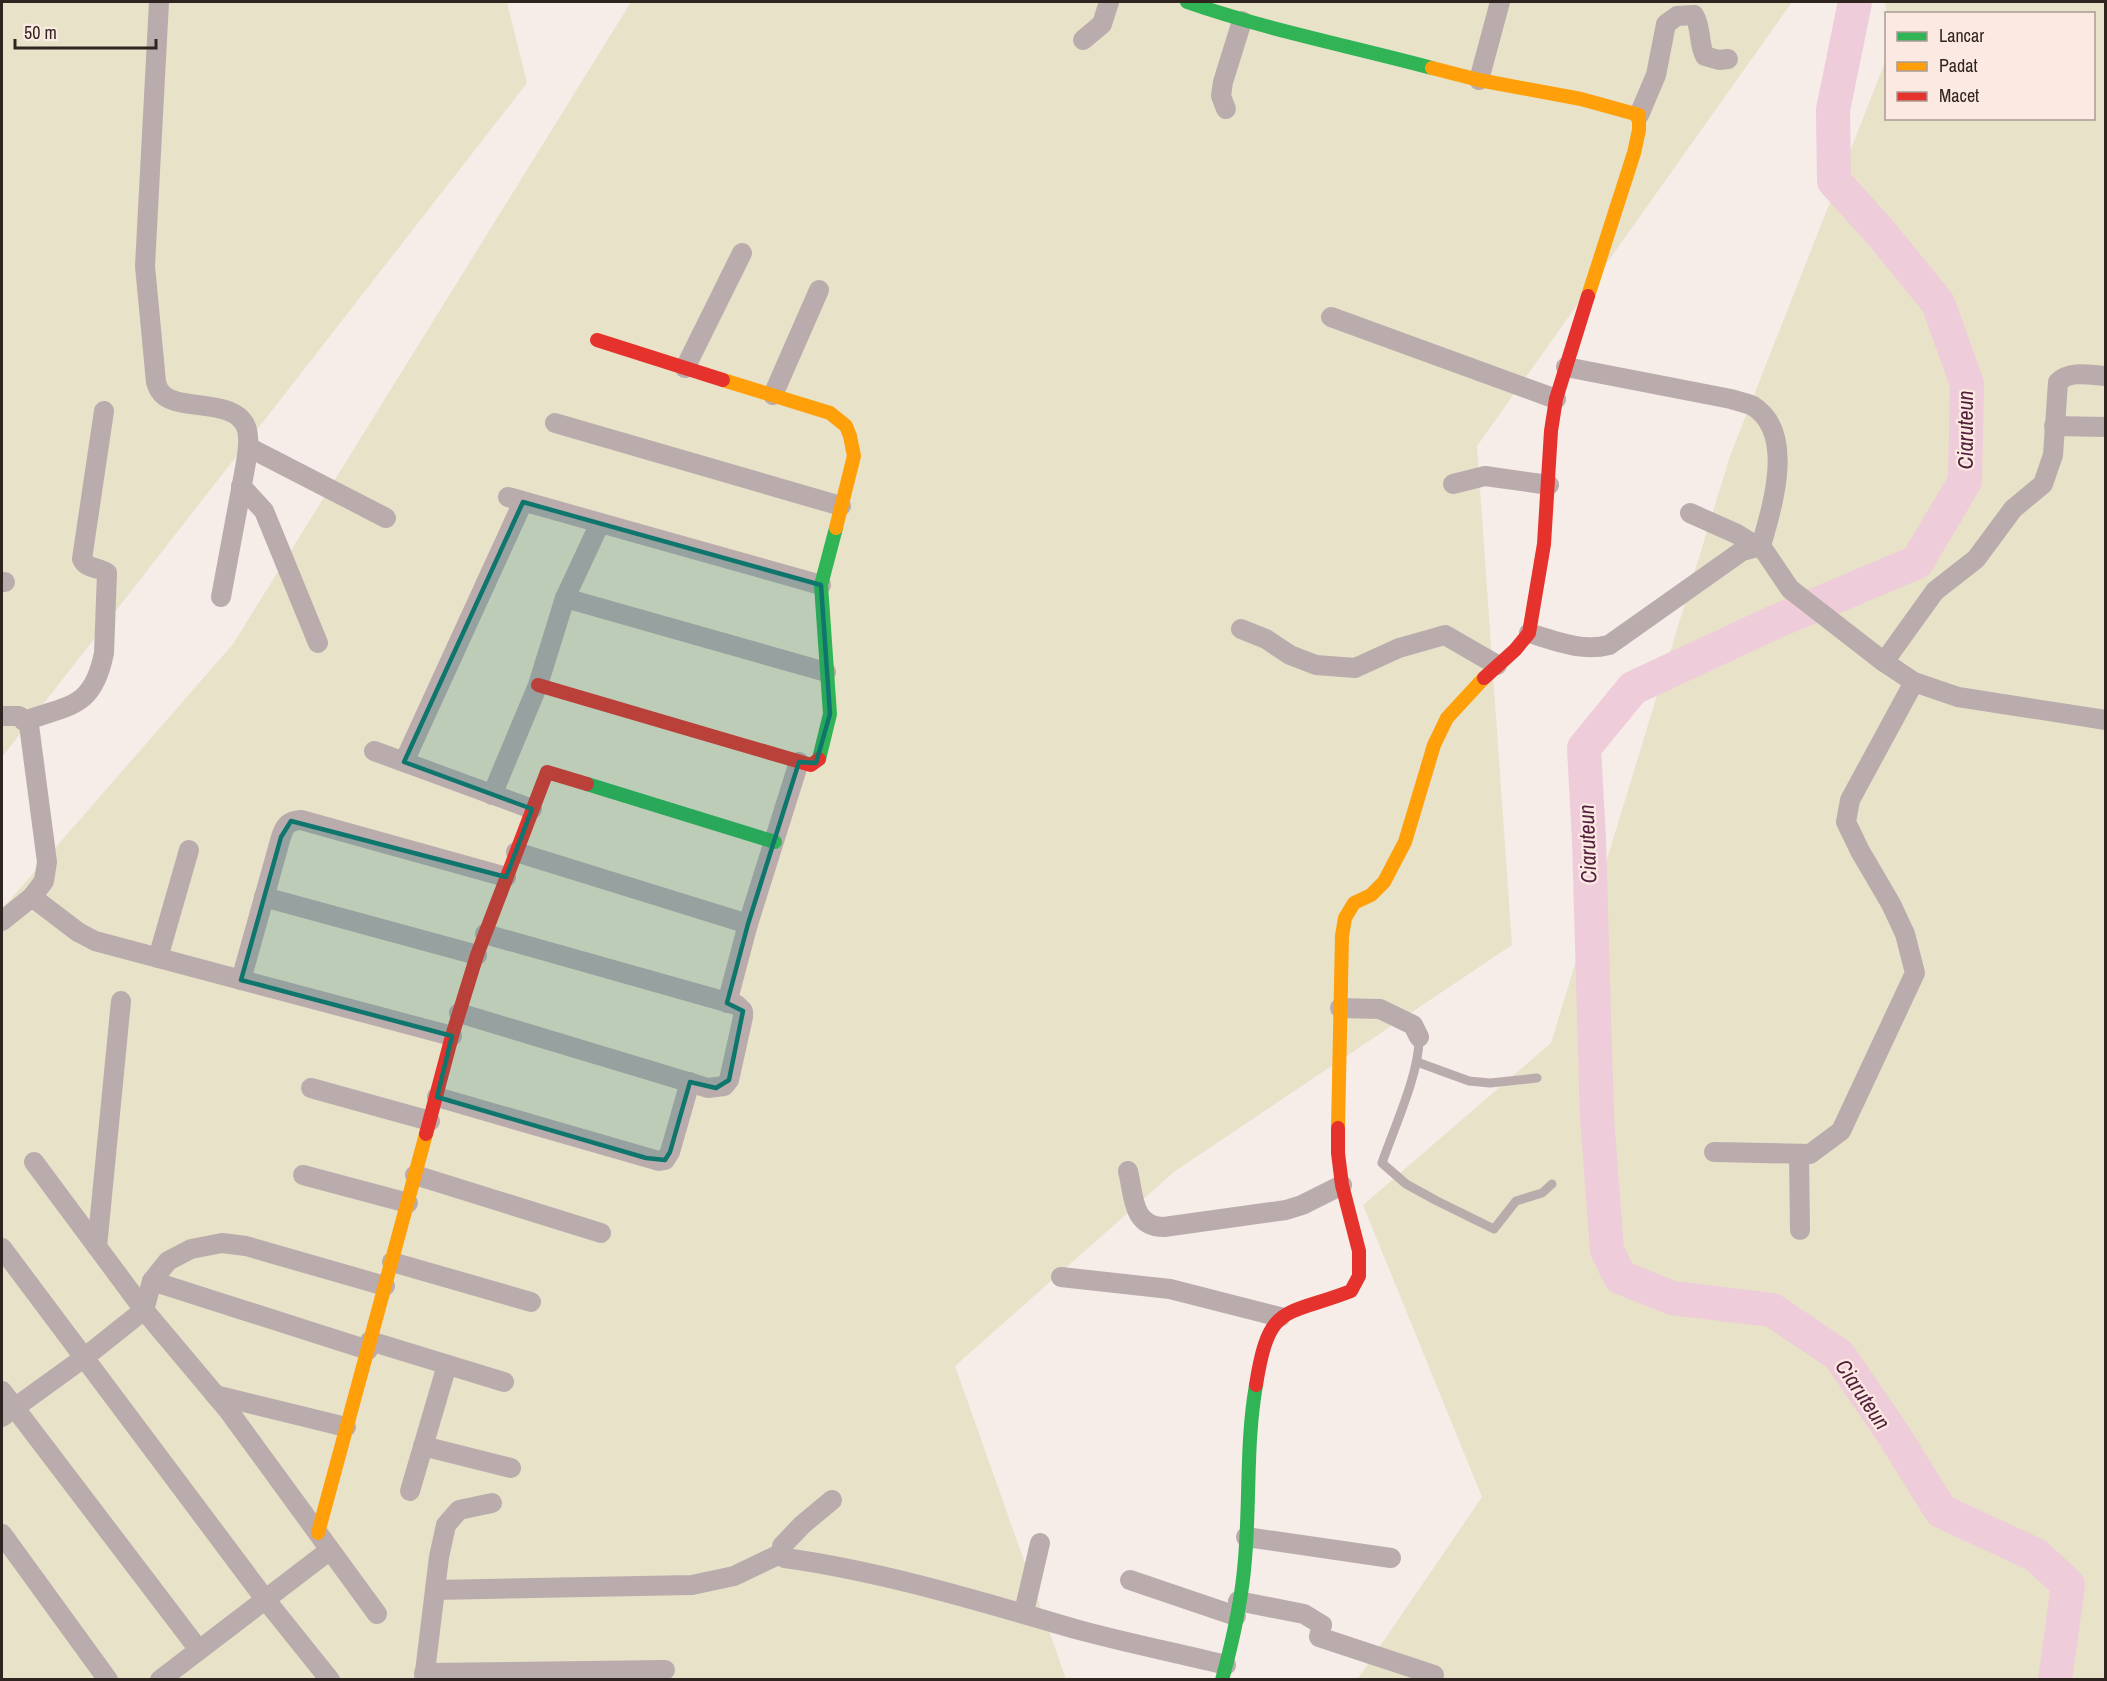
<svg xmlns="http://www.w3.org/2000/svg" width="2107" height="1681" font-family="'Archivo Narrow',sans-serif">
  <style>
    .green { fill: #e8e2c9 }
    .lines { fill: none; stroke-linecap: round; stroke-linejoin: round }
    .river { stroke: #eeccd9; stroke-width: 34 }
    .lane { stroke: #baacac; stroke-width: 9 }
    .street { stroke: #baacac; stroke-width: 20 }
    .fast { stroke: #30b455; stroke-width: 14 }
    .slow { stroke: #ff9f0a; stroke-width: 14 }
    .jam { stroke: #e5322d; stroke-width: 14 }
    .marked { fill: #0f766e; fill-opacity: 0.2; stroke: #0f766e; stroke-width: 4.5; stroke-linejoin: round }
    .labels { text-anchor: middle; dominant-baseline: central; stroke-width: 4.5; stroke-linejoin: round; paint-order: stroke }
    .water-label { font-size: 22px; font-style: italic; fill: #541f3d; stroke: #fceae2 }
  </style>
  <rect width="100%" height="100%" fill="#f6ece8"/>
  <g class="green">
    <path d="M2 2H507L527 83 2 757Z"/>
    <path d="M631 2H1792L1477 446 1512 945 1175 1171 955 1366 1066 1679 2 1680V909L233 644Z"/>
    <path d="M1885 2H2105V1679L1357 1680 1482 1497 1363 1205 1551 1043 1730 456 1886 60V118H2094V14L1887 13Z"/>
  </g>
  <g class="lines">
    <path class="river" d="M1855 2 1833 110 1834 181 1880 232 1938 303 1967 384 1965 481 1917 562 1775 622 1633 688 1584 748 1589 840 1597 1118 1607 1250 1620 1277 1672 1298 1772 1310 1839 1355 1895 1437 1941 1511 2036 1555 2068 1585 2055 1680"/>
    <g class="lane">
      <path d="M1419 1037C1420 1072 1394 1128 1382 1163L1406 1184 1437 1201 1494 1229 1516 1201 1542 1193 1552 1184"/>
      <path d="M1417 1062 1469 1081 1490 1083 1537 1078"/>
    </g>
    <g class="street">
      <path d="M159 2 145 266 156 382C157 385 158 389 160 391 174 414 238 395 247 430 250 442 247 456 245 468L221 597"/>
      <path d="M1083 40 1102 24 1109 2"/>
      <path d="M1479 80 1500 2"/>
      <path d="M1226 109 1221 96 1223 82 1242 21"/>
      <path d="M1639 115 1656 75 1666 24 1677 16 1694 15C1702 28 1698 43 1705 56L1719 60 1728 59"/>
      <path d="M1331 317 1556 399"/>
      <path d="M1566 367 1731 399C1737 401 1746 403 1753 406 1796 433 1772 507 1761 546"/>
      <path d="M685 368 742 253"/>
      <path d="M773 395 819 290"/>
      <path d="M555 423 841 506"/>
      <path d="M2054 426 2106 427"/>
      <path d="M248 447 386 518"/>
      <path d="M1453 484 1485 476 1549 485"/>
      <path d="M241 486 264 511 318 643"/>
      <path d="M508 497 821 585"/>
      <path d="M1690 513 1737 534 1756 546"/>
      <path d="M2 582H5"/>
      <path d="M565 598 826 672"/>
      <path d="M1241 629 1266 639 1290 655 1316 665 1355 668 1399 648 1445 635 1497 665"/>
      <path d="M1529 633C1556 641 1581 652 1609 645L1742 551 1761 546 1790 589 1884 662 1914 682 1958 697 2106 720"/>
      <path d="M1884 662 1935 591 1976 559 2013 509 2043 484 2053 455 2058 382C2070 370 2090 375 2106 376"/>
      <path d="M2 716H19L29 725 47 862 44 881 32 897 2 921"/>
      <path d="M24 721C70 705 93 708 104 653L107 573C99 567 86 569 82 559L104 411"/>
      <path d="M374 751 532 809"/>
      <path d="M404 762 523 502"/>
      <path d="M492 795 538 685 565 598 600 523"/>
      <path d="M516 852 748 924"/>
      <path d="M32 897 78 932 95 941 452 1036"/>
      <path d="M264 897 477 955"/>
      <path d="M158 958 189 850"/>
      <path d="M241 980 281 837C285 825 288 821 301 820L506 877"/>
      <path d="M727 1003 748 924 799 762"/>
      <path d="M1340 1008 1380 1009 1413 1025 1419 1037"/>
      <path d="M459 1013 708 1088 724 1086 729 1080 743 1017V1011L737 1005 485 934"/>
      <path d="M311 1088 430 1121"/>
      <path d="M437 1097 659 1161 665 1160 670 1152 690 1082"/>
      <path d="M1714 1152 1810 1154 1841 1131 1915 973 1905 934 1891 904 1860 851 1846 822 1850 800 1914 682"/>
      <path d="M1799 1154 1800 1230"/>
      <path d="M34 1162 144 1310 228 1410 377 1614"/>
      <path d="M1128 1171C1134 1196 1132 1227 1164 1227L1286 1210 1302 1205 1342 1185"/>
      <path d="M303 1175 408 1203"/>
      <path d="M415 1175 601 1233"/>
      <path d="M97 1247 121 1001"/>
      <path d="M2 1248 265 1599 330 1680"/>
      <path d="M392 1262 531 1302"/>
      <path d="M1061 1277 1170 1289 1280 1317"/>
      <path d="M152 1281 368 1350"/>
      <path d="M370 1341 504 1382"/>
      <path d="M2 1391 199 1650"/>
      <path d="M215 1395 346 1427"/>
      <path d="M2 1417 85 1357 144 1310 152 1281 168 1261 191 1249 222 1243 246 1246 385 1286"/>
      <path d="M423 1446 511 1468"/>
      <path d="M410 1491 447 1365"/>
      <path d="M832 1500 802 1525 782 1546V1553L785 1558C885 1572 982 1602 1079 1630 1127 1643 1177 1653 1226 1665"/>
      <path d="M2 1534 108 1680"/>
      <path d="M1246 1537 1391 1558"/>
      <path d="M1130 1580 1236 1616"/>
      <path d="M435 1590 692 1585 734 1576 782 1553"/>
      <path d="M1238 1601 1304 1614 1322 1625 1319 1637 1434 1675 1433 1680"/>
      <path d="M1024 1612 1040 1543"/>
      <path d="M424 1673 665 1670"/>
      <path d="M160 1680 330 1550"/>
      <path d="M424 1680 439 1557 446 1525 459 1510 492 1503"/>
    </g>
    <g class="fast">
      <path d="M1187 2C1267 30 1350 46 1432 68"/>
      <path d="M819 759 830 714 821 585 836 528"/>
      <path d="M587 784 775 842"/>
      <path d="M1222 1680C1233 1640 1242 1600 1245 1559 1250 1501 1246 1442 1256 1385"/>
    </g>
    <g class="slow">
      <path d="M1432 68 1479 80 1581 99 1639 115V130L1634 153 1588 296"/>
      <path d="M723 380 830 413 846 426 850 436 854 456 836 528"/>
      <path d="M1338 1128 1342 936 1345 918 1354 903 1371 895 1384 882 1405 842 1434 745 1447 718 1484 678"/>
      <path d="M318 1533 426 1134"/>
    </g>
    <g class="jam">
      <path d="M597 340 723 380"/>
      <path d="M1484 678 1515 650 1529 633 1544 544 1551 431 1556 399 1588 296"/>
      <path d="M538 685 811 765 819 759"/>
      <path d="M426 1134 452 1036 477 955 547 772 587 784"/>
      <path d="M1256 1385C1269 1302 1284 1317 1351 1291L1359 1276V1251L1342 1185 1338 1153V1128"/>
    </g>
  </g>
  <path class="marked" d="M523 502 821 585 830 714 816 763 799 762 748 924 727 1003 743 1011 729 1080 716 1088 690 1082 670 1152 665 1160 646 1158 437 1097 452 1036 241 980 281 837 291 821 506 877 532 809 404 762Z"/>
  <g class="labels">
    <g class="water-label">
      <text transform="translate(1965 430) rotate(-90)">Ciaruteun</text>
      <text transform="translate(1587 844) rotate(-92)">Ciaruteun</text>
      <text transform="translate(1863 1394) rotate(56)">Ciaruteun</text>
    </g>
  </g>
  <rect width="2107" height="1681" fill="none" stroke="#2f241f" stroke-width="6"/>
  <rect x="1885" y="12" width="210" height="108" fill="#fceae2" stroke="#aa9b94" stroke-width="1.5"/>
  <rect x="1897" y="32" width="30" height="9" fill="#30b455" stroke="#aa9b94" stroke-width="1.5"/>
  <text x="1939" y="42" font-size="18" fill="#2f241f">Lancar</text>
  <rect x="1897" y="62" width="30" height="9" fill="#ff9f0a" stroke="#aa9b94" stroke-width="1.5"/>
  <text x="1939" y="72" font-size="18" fill="#2f241f">Padat</text>
  <rect x="1897" y="92" width="30" height="9" fill="#e5322d" stroke="#aa9b94" stroke-width="1.5"/>
  <text x="1939" y="102" font-size="18" fill="#2f241f">Macet</text>
  <path d="M15 39v9h141v-9" fill="none" stroke="#2f241f" stroke-width="3"/>
  <text x="24" y="39" font-size="18" fill="#2f241f" stroke="#fceae2" stroke-width="4.5" paint-order="stroke">50 m</text>
</svg>
